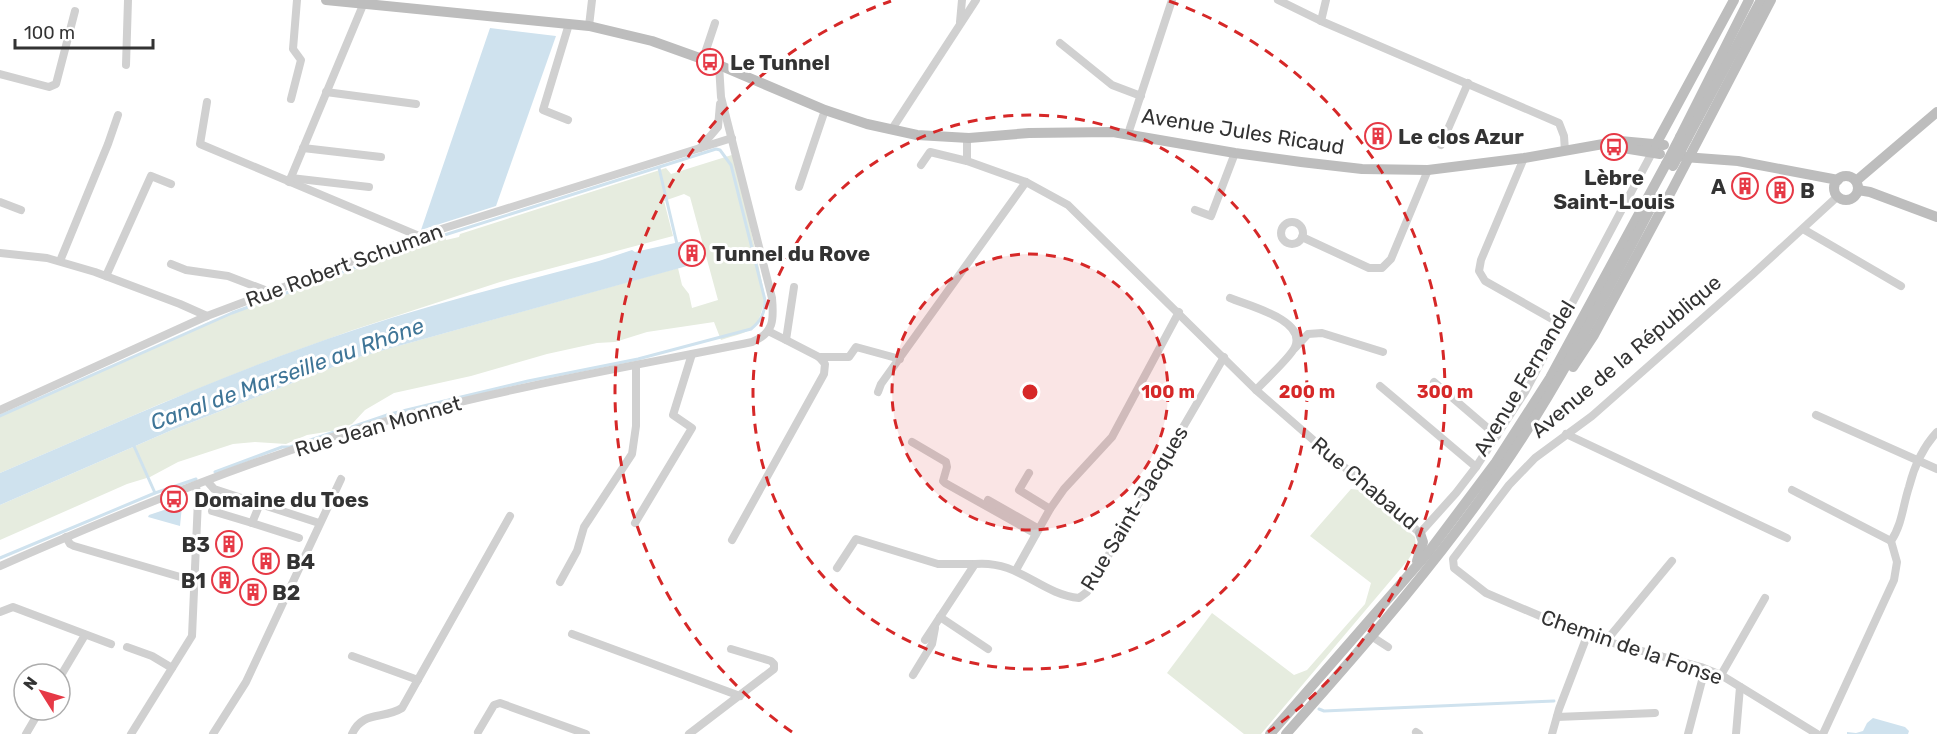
<svg xmlns="http://www.w3.org/2000/svg" width="1937" height="734" font-family="Rubik,sans-serif">
  <style>
    .green { fill: #e6ecdf }
    .water { fill: #cfe2ee }
    .lines { fill: none; stroke-linecap: round; stroke-linejoin: round }
    .stream { stroke: #cfe2ee; stroke-width: 3 }
    .street { stroke: #d0d0d0; stroke-width: 8 }
    .secondary { stroke: #bdbdbd; stroke-width: 10 }
    .secondary-bridge { stroke: #bdbdbd; stroke-width: 10 }
    .ring { fill: none; stroke: #d62828; stroke-width: 3; stroke-dasharray: 10 8 }
    .labels { text-anchor: middle; dominant-baseline: central; stroke-width: 6; stroke-linejoin: round; paint-order: stroke }
    .poi-label { font-size: 21px; font-weight: bold; fill: #333; stroke: #fff; text-anchor: start }
    .street-label { font-size: 21px; fill: #333; stroke: #fff }
    .water-label { font-size: 22px; font-style: italic; fill: #3f7597; stroke: #fff }
    .centre { fill: #d62828; stroke: #fff; stroke-width: 3 }
    .ring-label { font-size: 18px; text-anchor: middle; font-weight: bold; fill: #d62828; stroke: #fff; stroke-width: 6; stroke-linejoin: round; paint-order: stroke }
  </style>
  <rect width="100%" height="100%" fill="#fff"/>
  <g class="green">
    <path d="M735 154 765 297C758 332 753 330 721 340L714 322 647 332 615 342 597 343 547 354 471 376 394 393 365 410 352 424 332 431 307 435 286 444 255 442 233 444 178 462 150 477 127 484 0 540V505L172 430 359 357 678 268 682 285 689 294 692 308 718 300 690 197 684 194 664 201 673 236 500 282 353 330 270 360 160 404 0 473V416L207 323 445 237 446 240 459 237 460 234 666 168 671 174Z"/>
    <path d="M1351 489 1359 490 1415 537 1416 547 1408 560 1261 734H1244L1167 673 1212 613 1294 675 1307 670 1365 604 1371 583 1310 536Z"/>
  </g>
  <g class="water">
    <path d="M490 28 556 36 496 206 421 230Z"/>
    <path d="M684 241 689 265 687 266 359 357 172 430 0 505V473C117 423 233 370 354 330 435 303 517 283 599 261L632 250 635 252Z"/>
    <path d="M179 505 182 506 180 526 148 517 149 515Z"/>
    <path d="M1873 718 1905 727 1909 731 1908 734H1847V732L1856 733 1863 731 1867 723Z"/>
  </g>
  <g class="lines">
    <g class="stream">
      <path d="M659 168 677 244"/>
      <path d="M0 416 232 313 435 238 716 149 720 150 731 165 765 300C765 313 761 321 751 329L638 359 528 381 390 414 352 427"/>
      <path d="M134 446 155 493"/>
      <path d="M215 472 282 447H290L334 432"/>
      <path d="M0 558 155 493 196 479"/>
      <path d="M1319 709 1324 711 1554 701"/>
    </g>
    <g class="street">
      <path d="M1278 0 1321 21 1559 123 1564 136 1565 151"/>
      <path d="M1321 21 1326 0"/>
      <path d="M960 22 962 0"/>
      <path d="M589 26 592 0"/>
      <path d="M1060 43 1112 85 1141 96"/>
      <path d="M703 59 715 23"/>
      <path d="M126 65 128 0"/>
      <path d="M0 74 49 87 56 84 75 11"/>
      <path d="M326 92 416 104"/>
      <path d="M291 99 301 60 293 49 297 0"/>
      <path d="M207 102 200 144 419 236"/>
      <path d="M568 120 543 110 569 24"/>
      <path d="M892 129 976 0"/>
      <path d="M1128 134 1172 0"/>
      <path d="M967 138V161L1026 182 1068 205 1256 390 1420 533 1456 493 1476 467 1525 392 1654 149"/>
      <path d="M1441 145 1468 83"/>
      <path d="M303 148 381 157"/>
      <path d="M700 148 718 127 720 104"/>
      <path d="M1524 158 1481 260 1479 271 1485 281 1561 324"/>
      <path d="M921 165 930 152 967 161"/>
      <path d="M291 178 369 187"/>
      <path d="M289 182 363 5"/>
      <path d="M799 187 825 110"/>
      <path d="M0 202 21 210"/>
      <path d="M1195 210 1211 216 1235 153"/>
      <circle cx="1292" cy="233" r="11"/>
      <path d="M1803 229 1901 286"/>
      <path d="M1302 237 1369 268H1382L1391 259 1428 170"/>
      <path d="M0 253 47 258 95 272 180 304 207 316"/>
      <path d="M60 261 108 144 118 115"/>
      <path d="M171 264 186 270 228 276 270 292"/>
      <path d="M106 276 151 176 171 184"/>
      <path d="M1230 298C1249 306 1307 320 1295 347 1290 358 1265 380 1256 390"/>
      <path d="M768 331 786 340 794 287"/>
      <path d="M1295 348 1308 334 1322 333 1383 352"/>
      <path d="M819 357H849L856 347 900 359"/>
      <path d="M1434 382 1497 436"/>
      <path d="M1380 386 1476 467"/>
      <path d="M878 392 881 384 1026 182"/>
      <path d="M0 410 207 316 419 236 732 138"/>
      <path d="M1816 415 1937 469"/>
      <path d="M1566 434 1787 538"/>
      <path d="M912 442 946 462 947 467 943 481 945 483 1036 534"/>
      <path d="M1029 473 1019 490 1050 509"/>
      <path d="M207 481 214 489 319 523"/>
      <path d="M1792 490 1891 541"/>
      <path d="M988 500 1039 529"/>
      <path d="M212 511 252 523 259 506"/>
      <path d="M252 523 299 538"/>
      <path d="M635 523 692 428 673 415 692 354"/>
      <path d="M66 537 70 544 74 546 194 581"/>
      <path d="M732 540 824 374 825 364 819 357 786 340"/>
      <path d="M1891 541C1902 525 1903 505 1909 487 1914 467 1923 447 1937 432"/>
      <path d="M0 566C130 509 263 454 400 417 516 386 634 366 752 342 774 333 774 320 772 298L721 97 719 65"/>
      <path d="M837 568 856 539 938 564H975"/>
      <path d="M1016 570 1050 509 1064 489 1112 437 1179 312"/>
      <path d="M560 582 577 551 584 527 632 454 636 426V366"/>
      <path d="M0 612 13 607 111 644"/>
      <path d="M940 617 988 649"/>
      <path d="M572 634 740 696"/>
      <path d="M1371 636 1388 647"/>
      <path d="M925 640 975 564C1019 560 1040 594 1079 598L1087 592 1224 357"/>
      <path d="M1606 641 1672 561"/>
      <path d="M127 647 152 656 172 668"/>
      <path d="M352 656 418 680"/>
      <path d="M913 675 932 644 935 628"/>
      <path d="M1721 675 1765 598"/>
      <path d="M60 677 85 635"/>
      <path d="M1557 717 1655 713"/>
      <path d="M478 732 494 705 500 703 586 734"/>
      <path d="M1416 732 1419 734"/>
      <path d="M26 734 40 710"/>
      <path d="M131 734 192 636 198 500 196 486"/>
      <path d="M213 734 246 682 341 479"/>
      <path d="M352 734C363 710 383 720 402 708L510 516"/>
      <path d="M689 734 774 669V664L771 661 731 649"/>
      <path d="M1552 734 1559 709 1587 636"/>
      <path d="M1688 734 1705 669"/>
      <path d="M1736 734 1740 687"/>
      <path d="M1817 734 1721 675 1701 667 1587 636 1486 593 1454 568 1453 559 1509 485 1535 458 1592 416 1753 274 1838 196"/>
      <path d="M1823 734 1894 580 1897 562 1891 541"/>
    </g>
    <g class="secondary">
      <path d="M326 0 589 26 652 41 719 65 825 110 867 124 917 135 969 138 1029 133 1113 132 1235 153 1301 162 1362 169 1428 170 1524 158 1620 141 1664 145"/>
      <path d="M1680 137 1749 0"/>
      <path d="M1687 139 1761 0"/>
      <path d="M1656 144 1734 0"/>
      <path d="M1611 146 1660 154"/>
      <path d="M1684 157 1738 161 1838 180"/>
      <circle cx="1846" cy="188" r="12"/>
      <path d="M1856 181 1937 112"/>
      <path d="M1858 190 1870 192 1937 217"/>
      <path d="M1573 367 1594 335 1672 190 1771 0"/>
      <path d="M1417 561 1423 542 1420 533"/>
      <path d="M1270 734 1427 554 1496 462 1550 378 1666 164"/>
      <path d="M1286 734C1365 645 1445 554 1511 455 1566 373 1610 285 1656 198"/>
    </g>
    <g class="secondary-bridge">
      <path d="M1666 164 1680 137"/>
      <path d="M1673 166 1687 139"/>
    </g>
  </g>
  <circle cx="1030" cy="392" r="138" fill="#d62828" fill-opacity=".12"/>
  <g class="ring">
    <circle cx="1030" cy="392" r="138"/>
    <circle cx="1030" cy="392" r="277"/>
    <path d="M792 732A415 415 0 0 1 891 1M1169 1A415 415 0 0 1 1268 732"/>
  </g>
  <defs>
    <symbol id="bus-ring" viewBox="-11 -11 22 22"><circle r="9.5" fill="#fff" stroke="#e63946" stroke-width="1.5"/><path d="M-5-6H5V4H4V6H2V4H-2V6H-4V4H-5ZM-3.5-4V0h7V-4ZM-3.5 1.2v1.5H-2V1.2ZM2 1.2v1.5H3.5V1.2Z" fill="#e63946"/></symbol>
    <symbol id="building-ring" viewBox="-11 -11 22 22"><circle r="9.5" fill="#fff" stroke="#e63946" stroke-width="1.5"/><path d="M-4-6H4V6H1V3H-1V6H-4ZM-2.5-4.3h1.7v1.8h-1.7ZM.8-4.3h1.7v1.8H.8ZM-2.5-1h1.7V.8h-1.7ZM.8-1h1.7V.8H.8Z" fill="#e63946"/></symbol>
  </defs>
  <g fill-rule="evenodd">
    <use href="#bus-ring" x="695" y="47" width="30" height="30"/>
    <use href="#building-ring" x="1363" y="121" width="30" height="30"/>
    <use href="#bus-ring" x="1599" y="132" width="30" height="30"/>
    <use href="#building-ring" x="1730" y="171" width="30" height="30"/>
    <use href="#building-ring" x="1765" y="175" width="30" height="30"/>
    <use href="#building-ring" x="677" y="238" width="30" height="30"/>
    <use href="#bus-ring" x="159" y="484" width="30" height="30"/>
    <use href="#building-ring" x="214" y="529" width="30" height="30"/>
    <use href="#building-ring" x="251" y="546" width="30" height="30"/>
    <use href="#building-ring" x="210" y="565" width="30" height="30"/>
    <use href="#building-ring" x="238" y="577" width="30" height="30"/>
  </g>
  <g class="labels">
    <g class="poi-label">
      <text x="730" y="62">Le Tunnel</text>
      <text x="1398" y="136">Le clos Azur</text>
      <text x="1614" y="177" text-anchor="middle">Lèbre<tspan x="1614" dy="24">Saint-Louis</tspan></text>
      <text x="1726" y="186" text-anchor="end">A</text>
      <text x="1800" y="190">B</text>
      <text x="712" y="253">Tunnel du Rove</text>
      <text x="194" y="499">Domaine du Toes</text>
      <text x="210" y="544" text-anchor="end">B3</text>
      <text x="286" y="561">B4</text>
      <text x="206" y="580" text-anchor="end">B1</text>
      <text x="272" y="592">B2</text>
    </g>
    <g class="street-label">
      <text transform="translate(1243 131) rotate(9)">Avenue Jules Ricaud</text>
      <text transform="translate(344 265) rotate(-20)">Rue Robert Schuman</text>
      <text transform="translate(1626 356) rotate(-40)">Avenue de la République</text>
      <text transform="translate(1524 378) rotate(-59)">Avenue Fernandel</text>
      <text transform="translate(378 426) rotate(-16)">Rue Jean Monnet</text>
      <text transform="translate(1365 483) rotate(40)">Rue Chabaud</text>
      <text transform="translate(1134 508) rotate(-59)">Rue Saint-Jacques</text>
      <text transform="translate(1632 647) rotate(19)">Chemin de la Fonse</text>
    </g>
    <g class="water-label">
      <text transform="translate(287 374) rotate(-20)">Canal de Marseille au Rhône</text>
    </g>
  </g>
  <circle cx="1030" cy="392" r="9" class="centre"/>
  <g class="ring-label">
    <text x="1168" y="398">100 m</text>
    <text x="1307" y="398">200 m</text>
    <text x="1445" y="398">300 m</text>
  </g>
  <g transform="translate(42 692) rotate(307)"><circle r="28" fill="#ffffff" stroke="#adadad" stroke-width="1.5"/>
  <path d="M0-4.5L10 22L0 15L-10 22Z" fill="#e63946"/>
  <text y="-9" font-size="16" font-weight="bold" text-anchor="middle" fill="#333333">N</text>
  </g>
  <path d="M15 39v9h138v-9" fill="none" stroke="#333333" stroke-width="3"/>
  <text x="24" y="39" font-size="18" fill="#333333" stroke="#ffffff" stroke-width="4.5" paint-order="stroke">100 m</text>
</svg>
